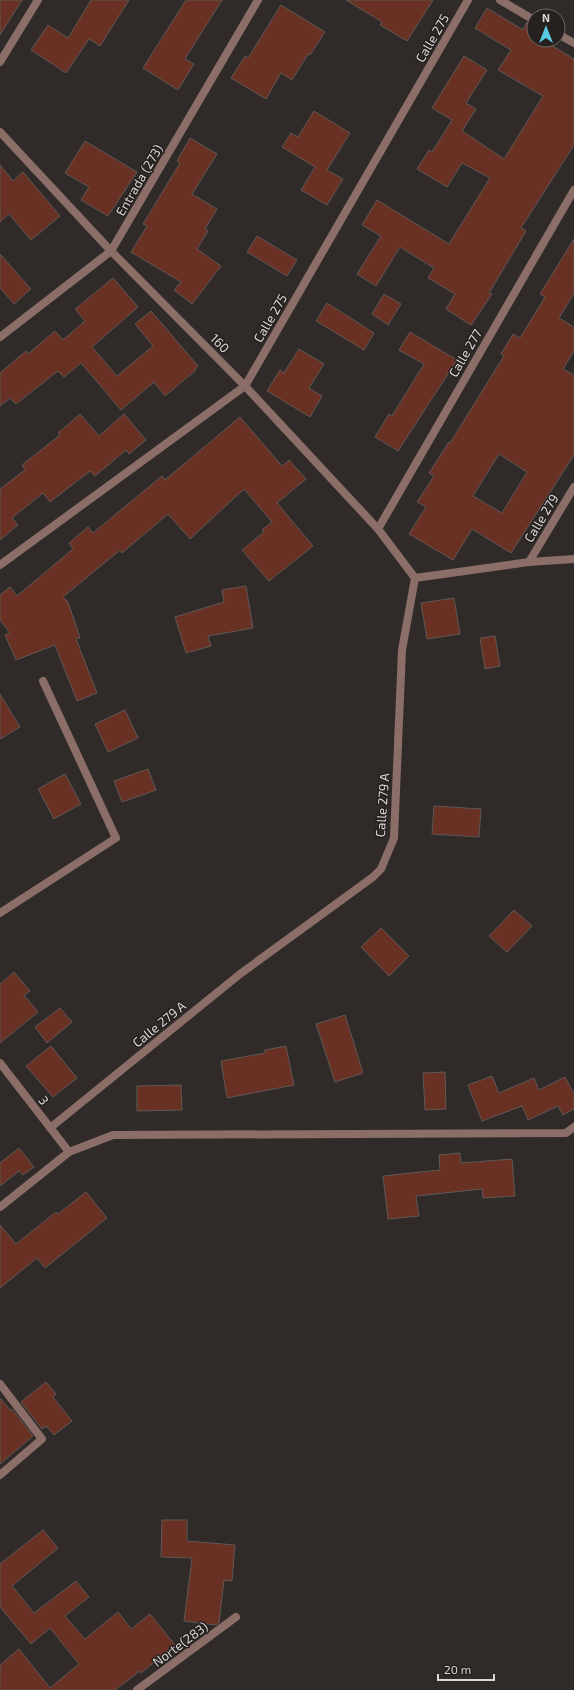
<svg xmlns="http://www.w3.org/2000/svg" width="574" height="1690" font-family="'Exo 2',sans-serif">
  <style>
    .building { fill: #683123; stroke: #5f5857; fill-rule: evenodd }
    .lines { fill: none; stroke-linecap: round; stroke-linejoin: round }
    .street { stroke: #8a6e67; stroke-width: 8 }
    .labels { text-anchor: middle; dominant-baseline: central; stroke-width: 3; stroke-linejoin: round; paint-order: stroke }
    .street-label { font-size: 13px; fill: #dad7d6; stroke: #26211f }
  </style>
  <rect width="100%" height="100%" fill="#302a29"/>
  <g class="building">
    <path d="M0 0H22L0 35Z"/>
    <path d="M91 0H129L100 46 89 39 66 73 31 50 48 25 68 38Z"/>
    <path d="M186 0H222L185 59 194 64 178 90 143 68Z"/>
    <path d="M346 0H433L407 41 380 25 382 22Z"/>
    <path d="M281 5 325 32 310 55 308 54 292 80 281 73 266 99 231 78 245 56 248 58Z"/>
    <path d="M487 8 523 30 527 22 534 25V40H543L574 59V145L521 228 526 231 489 293 492 294 471 325 446 309 455 294 428 278 434 268 400 247 376 286 357 274 381 236 362 225 377 200 449 244 490 178 462 163 447 187 417 169 429 150 432 152 452 120 432 108 464 56 487 70 466 103 476 109 462 131 504 159 543 96 498 70 511 50 475 28Z"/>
    <path d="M314 111 350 133 327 170 343 179 327 205 301 190 315 167 282 147 291 133 298 137Z"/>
    <path d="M190 138 217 154 192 194 217 209 205 229 208 231 197 249 221 266 192 304 174 290 181 282 131 252 147 226 143 224 180 163 177 161Z"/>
    <path d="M85 141 137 172 108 216 81 200 89 187 65 173Z"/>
    <path d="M0 165 13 181 23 172 60 216 31 240 9 214 0 222Z"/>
    <path d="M257 236 297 260 287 276 247 252Z"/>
    <path d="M574 239V293L559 318 574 327V351L563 369 574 375V455L511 553 472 529 453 560 409 534 426 507 417 502 434 476 429 473 449 442 450 443 504 356 501 354 513 334 520 338 545 297 540 294ZM499 454 527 472 502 513 473 496Z"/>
    <path d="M0 254 31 289 14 304 0 288Z"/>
    <path d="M113 278 138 307 92 347 117 376 153 346 135 324 151 311 198 366 195 369 196 370 165 396 154 382 121 410 81 363 64 377 58 371 16 404 10 398 0 406V373L26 351 28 354 55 331 63 340 85 321 75 309Z"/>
    <path d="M384 294 401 304 388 325 372 314Z"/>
    <path d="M327 303 374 333 364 350 316 321Z"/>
    <path d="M410 332 457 360 398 451 375 437 389 414 392 416 424 364 399 350Z"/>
    <path d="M299 349 324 364 309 388 322 396 310 417 267 391 280 370 284 373Z"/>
    <path d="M80 414 99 436 124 414 146 440 129 454 126 450 95 476 90 471 50 502 43 493 12 518 18 525 0 540V489L25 470 22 465 60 435 58 433Z"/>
    <path d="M240 417 282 466 289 460 306 479 277 503 313 546 269 581 242 550 264 532 262 530 272 522 244 489 190 539 168 514 122 553 120 550 63 597 68 602 80 638 76 639 97 693 77 701 55 645 16 660 5 635 10 633 0 620V595L10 587 17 596 73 549 69 543 88 527 93 533 162 476 165 480Z"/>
    <path d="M246 586 253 628 208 636 211 646 186 653 175 617 224 602 222 590Z"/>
    <path d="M454 598 460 634 427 639 421 603Z"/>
    <path d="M495 636 500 666 485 669 480 638Z"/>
    <path d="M0 694 20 727 0 739Z"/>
    <path d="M125 710 138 738 108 752 95 724Z"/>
    <path d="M148 769 156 790 122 802 114 781Z"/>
    <path d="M65 774 81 804 54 819 38 789Z"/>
    <path d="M434 806 481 809 479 837 432 834Z"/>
    <path d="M514 910 532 926 507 952 489 936Z"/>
    <path d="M381 928 409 956 389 976 361 947Z"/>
    <path d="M14 972 30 991 24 995 38 1012 0 1043V984Z"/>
    <path d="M60 1008 72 1022 47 1043 35 1027Z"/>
    <path d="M345 1015 363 1073 335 1082 316 1024Z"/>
    <path d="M51 1046 77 1078 53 1097 26 1066Z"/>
    <path d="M286 1046 294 1085 227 1098 221 1061 265 1053V1050Z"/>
    <path d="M445 1072 446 1109 425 1110 423 1073Z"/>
    <path d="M492 1076 499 1093 534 1078 539 1090 565 1077 574 1094V1109L563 1115 558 1106 528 1120 522 1106 482 1121 468 1085Z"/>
    <path d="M181 1085 182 1110 137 1111V1086Z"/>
    <path d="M19 1148 34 1167 23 1175 19 1171 0 1186V1163Z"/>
    <path d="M460 1153 461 1163 512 1159 515 1196 483 1198 482 1189 416 1196 419 1216 388 1219 383 1176 440 1170 439 1155Z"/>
    <path d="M86 1192 107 1218 45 1268 37 1258 0 1288V1225L16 1244 56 1212 58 1214Z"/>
    <path d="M46 1382 56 1394 53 1397 72 1421 54 1435 46 1426 42 1429 21 1402Z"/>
    <path d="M0 1398 11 1411 12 1409 33 1436 0 1464Z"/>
    <path d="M162 1520H187V1541L235 1545 232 1581 224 1580 219 1623 216 1625 184 1621 192 1558 161 1557Z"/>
    <path d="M43 1530 58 1548 12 1586 34 1613 76 1581 89 1597 65 1616 85 1639 118 1612 131 1629 150 1614 175 1645 141 1673 140 1671 115 1690H0V1665L19 1649 50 1688 79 1664 50 1628 31 1644 0 1607V1564Z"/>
  </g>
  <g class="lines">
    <g class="street">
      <path d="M500 0 534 20"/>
      <path d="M558 34 574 43"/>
      <path d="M0 62 38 0"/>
      <path d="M0 132 111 251 245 386 378 529 415 578"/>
      <path d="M0 337 111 251 258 0"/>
      <path d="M378 529 574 190"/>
      <path d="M529 562 574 487"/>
      <path d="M0 565 245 386 468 0"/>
      <path d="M0 913 116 838 43 681"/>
      <path d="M0 1063 69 1152"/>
      <path d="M50 1128 240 974 373 877 381 869 394 838 402 650 415 578 529 562 574 559"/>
      <path d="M0 1207 69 1152 113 1135 566 1133 574 1127"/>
      <path d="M0 1384 42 1439 0 1475"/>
      <path d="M137 1690 236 1617"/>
    </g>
  </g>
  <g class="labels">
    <g class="street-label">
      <text transform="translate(432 38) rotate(-60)">Calle 275</text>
      <text transform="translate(139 180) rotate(-60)">Entrada (273)</text>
      <text transform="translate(270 318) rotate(-60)">Calle 275</text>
      <text transform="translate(220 343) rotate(45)">160</text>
      <text transform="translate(465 353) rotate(-60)">Calle 277</text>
      <text transform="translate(541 518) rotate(-59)">Calle 279</text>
      <text transform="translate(382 805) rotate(-86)">Calle 279 A</text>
      <text transform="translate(159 1024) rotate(-39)">Calle 279 A</text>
      <text transform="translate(44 1100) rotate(53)">3</text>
      <text transform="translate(180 1644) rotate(-37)">Norte(283)</text>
    </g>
  </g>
  <g transform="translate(546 28)"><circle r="19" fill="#26211f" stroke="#6e6a68"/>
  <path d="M0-3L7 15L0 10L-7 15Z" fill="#58c9e3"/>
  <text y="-6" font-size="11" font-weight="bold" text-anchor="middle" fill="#dad7d6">N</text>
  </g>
  <path d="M438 1674v6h56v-6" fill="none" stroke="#dad7d6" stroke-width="2"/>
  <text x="444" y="1674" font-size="12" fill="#dad7d6" stroke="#26211f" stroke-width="3" paint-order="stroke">20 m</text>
</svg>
